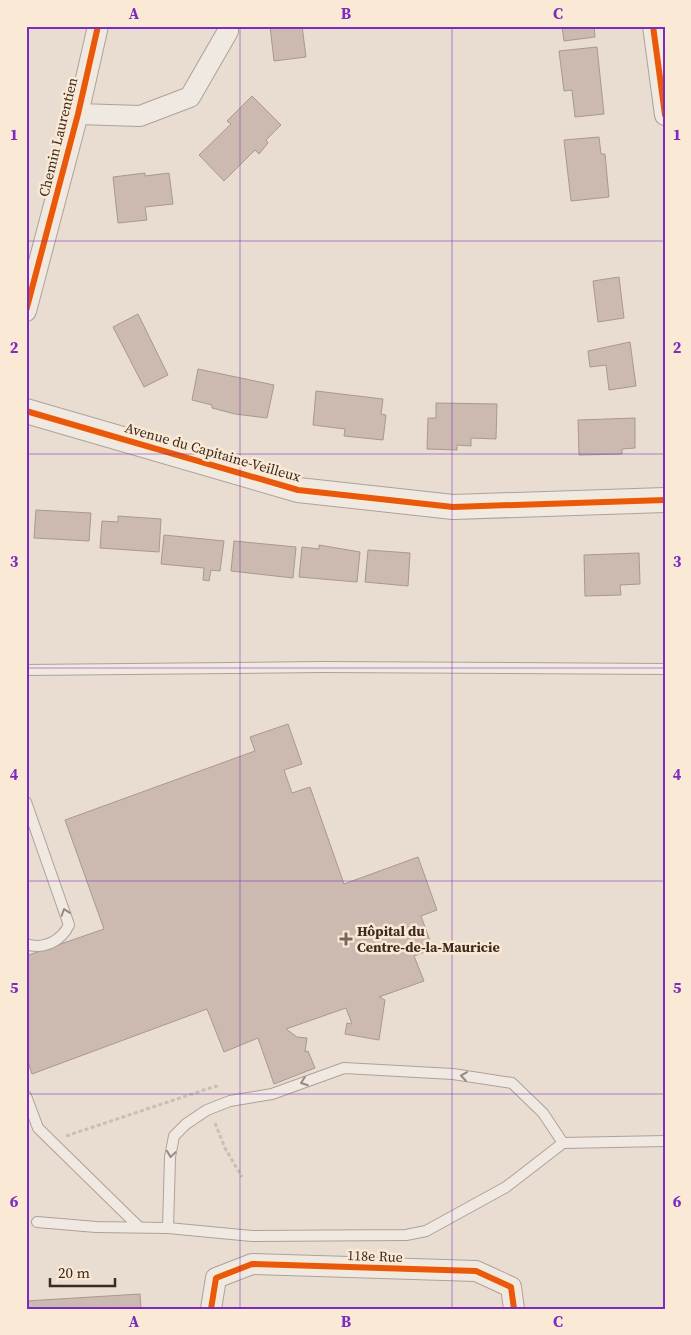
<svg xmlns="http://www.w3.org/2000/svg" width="691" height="1335" font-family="'Source Serif 4',serif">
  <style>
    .building { fill: #ccbab0; stroke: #a9988e }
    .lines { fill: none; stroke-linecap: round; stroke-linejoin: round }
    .service-casing { stroke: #ada298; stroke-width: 12 }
    .minor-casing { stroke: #ada298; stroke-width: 22 }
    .tertiary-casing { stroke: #ada298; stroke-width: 26 }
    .path { stroke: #c8bfb8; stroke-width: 3; stroke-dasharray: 4 2.5; stroke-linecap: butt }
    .service { stroke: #f0e9e1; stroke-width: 10 }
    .minor { stroke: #f0e9e1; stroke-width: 20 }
    .tertiary { stroke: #f0e9e1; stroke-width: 24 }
    .cycleway-casing { stroke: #f9e9d5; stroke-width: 9 }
    .cycleway { stroke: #e8590c; stroke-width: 6 }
    .oneway { stroke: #978980 }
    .grid { fill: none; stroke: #7b2cbf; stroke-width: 1; stroke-opacity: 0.55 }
    .poi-dot { fill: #7a685c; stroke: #f9e9d5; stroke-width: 2 }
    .labels { text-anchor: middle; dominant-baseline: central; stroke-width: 5; stroke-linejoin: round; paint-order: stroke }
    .street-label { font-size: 14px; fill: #3e291e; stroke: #f9e9d5 }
    .poi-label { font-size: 14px; font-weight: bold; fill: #3e291e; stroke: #f9e9d5; text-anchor: start }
    .neatline { fill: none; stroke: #7b2cbf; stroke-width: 2 }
    .grid-label { font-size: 16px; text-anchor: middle; font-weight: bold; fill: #7b2cbf }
  </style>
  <rect width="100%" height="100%" fill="#e8ddd0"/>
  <g class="building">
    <path d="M270 26H302L306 57 274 61Z"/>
    <path d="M562 26H594L595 37 564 41Z"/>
    <path d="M597 47 604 114 575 117 572 90 564 91 559 51Z"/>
    <path d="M252 96 281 125 266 140 268 143 259 154 255 150 224 181 199 155 231 124 227 121Z"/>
    <path d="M599 137 601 154H605L609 197 571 201 564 140Z"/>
    <path d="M145 173V176L169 173 173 204 145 207 147 220 118 223 113 177Z"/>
    <path d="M619 277 624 318 598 322 593 281Z"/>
    <path d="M138 314 168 375 144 387 113 327Z"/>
    <path d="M630 342 636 386 609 390 606 365 590 367 588 351Z"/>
    <path d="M198 369 274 385 267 418 235 414 212 408V405L192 400Z"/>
    <path d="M316 391 383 399 381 414 386 415 383 440 344 436 345 429 313 425Z"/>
    <path d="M436 403 497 404 496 439 471 438V446L457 445V450L427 449 428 418H436Z"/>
    <path d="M635 418V448L622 449V454L579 455 578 420Z"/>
    <path d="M36 510 91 513 89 541 34 538Z"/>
    <path d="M118 516 161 519 159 552 100 548 102 521 118 522Z"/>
    <path d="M164 535 224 541 220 571 211 570 209 581 203 580 204 568 161 564Z"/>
    <path d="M234 541 296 547 293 578 231 571Z"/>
    <path d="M319 545 360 552 357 582 299 577 302 547 319 549Z"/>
    <path d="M368 550 410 553 408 586 365 582Z"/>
    <path d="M639 553 640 584 620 585 621 595 585 596 584 555Z"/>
    <path d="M288 724 302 764 284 770 292 793 310 787 344 884 418 857 437 910 421 916 433 949 414 956 424 981 379 997 385 1000 379 1040 345 1034 347 1023 352 1024 346 1008 286 1029 297 1037 307 1038 305 1052 308 1051 315 1068 274 1084 258 1038 224 1052 207 1009 32 1074 26 1056V956L104 929 65 820 255 751 250 737Z"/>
    <path d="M140 1294 141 1309H26V1301Z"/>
  </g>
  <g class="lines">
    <defs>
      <g id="service">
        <path d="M26 670 322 667 665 669"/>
        <path d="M26 802 69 925C61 941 44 950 26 944"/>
        <path d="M26 1096 38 1128 139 1227"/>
        <path d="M37 1222 96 1227 168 1228 252 1236 406 1235 426 1231 506 1187 563 1143 665 1141"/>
        <path d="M168 1228 170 1157 174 1136 186 1124 207 1110 230 1101 272 1094 344 1068 453 1074 512 1083 543 1113 563 1143"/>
      </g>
      <g id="minor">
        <path d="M653 26 665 115"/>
        <path d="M78 114 140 116 190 97 228 31V26"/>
        <path d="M26 311 78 114 98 26"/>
        <path d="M211 1309 216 1278 252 1264 476 1271 511 1287 514 1309"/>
      </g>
      <path id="tertiary" d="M26 411 298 490 453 507 665 500"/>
    </defs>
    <use href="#service" class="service-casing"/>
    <use href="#minor" class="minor-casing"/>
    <use href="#tertiary" class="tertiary-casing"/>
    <g class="path">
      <path d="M215 1123 225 1148 242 1177"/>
      <path d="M66 1136 216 1086 217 1089"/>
    </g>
    <use href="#service" class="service"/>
    <use href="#minor" class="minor"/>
    <use href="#tertiary" class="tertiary"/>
    <defs>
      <g id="cycleway">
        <path d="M653 26 665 115"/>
        <path d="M26 311 78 114 98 26"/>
        <path d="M26 411 298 490 453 507 665 500"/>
        <path d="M211 1309 216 1278 252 1264 476 1271 511 1287 514 1309"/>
      </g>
    </defs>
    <use href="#cycleway" class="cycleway-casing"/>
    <use href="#cycleway" class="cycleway"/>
  </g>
  <defs><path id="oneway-chevron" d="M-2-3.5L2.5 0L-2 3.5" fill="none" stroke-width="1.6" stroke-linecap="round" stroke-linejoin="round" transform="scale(1.25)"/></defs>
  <g class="oneway">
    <use href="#oneway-chevron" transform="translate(65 912) rotate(-109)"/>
    <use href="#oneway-chevron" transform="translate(464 1076) rotate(-172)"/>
    <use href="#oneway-chevron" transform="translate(304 1082) rotate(160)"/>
    <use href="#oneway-chevron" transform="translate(171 1154) rotate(98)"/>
  </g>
  <path class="grid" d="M240 26V1309M452 26V1309M26 241H665M26 454H665M26 668H665M26 881H665M26 1094H665"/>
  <path class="poi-dot" d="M343.5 931.5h5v5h5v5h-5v5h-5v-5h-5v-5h5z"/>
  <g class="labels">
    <g class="street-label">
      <text transform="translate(58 137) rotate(-76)">Chemin Laurentien</text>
      <text transform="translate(213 452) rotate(16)">Avenue du Capitaine-Veilleux</text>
      <text transform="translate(375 1256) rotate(2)">118e Rue</text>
    </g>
    <g class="poi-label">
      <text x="357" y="931">Hôpital du<tspan x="357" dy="16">Centre-de-la-Mauricie</tspan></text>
    </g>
  </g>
  <rect width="691" height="1335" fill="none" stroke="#f9e9d5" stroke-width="55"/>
  <path d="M50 1278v8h65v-8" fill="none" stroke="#3e291e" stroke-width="2.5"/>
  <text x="58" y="1278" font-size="15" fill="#3e291e" stroke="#f9e9d5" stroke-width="4" paint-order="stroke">20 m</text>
  <rect x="28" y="28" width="636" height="1280" class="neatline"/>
  <g class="grid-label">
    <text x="134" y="19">A</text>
    <text x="346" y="19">B</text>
    <text x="558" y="19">C</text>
    <text x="14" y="140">1</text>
    <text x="677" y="140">1</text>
    <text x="14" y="353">2</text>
    <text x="677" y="353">2</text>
    <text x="14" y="567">3</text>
    <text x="677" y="567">3</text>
    <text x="14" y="780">4</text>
    <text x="677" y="780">4</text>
    <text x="14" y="993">5</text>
    <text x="677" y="993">5</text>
    <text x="14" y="1207">6</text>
    <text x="677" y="1207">6</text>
    <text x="134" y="1327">A</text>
    <text x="346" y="1327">B</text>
    <text x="558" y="1327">C</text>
  </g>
</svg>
